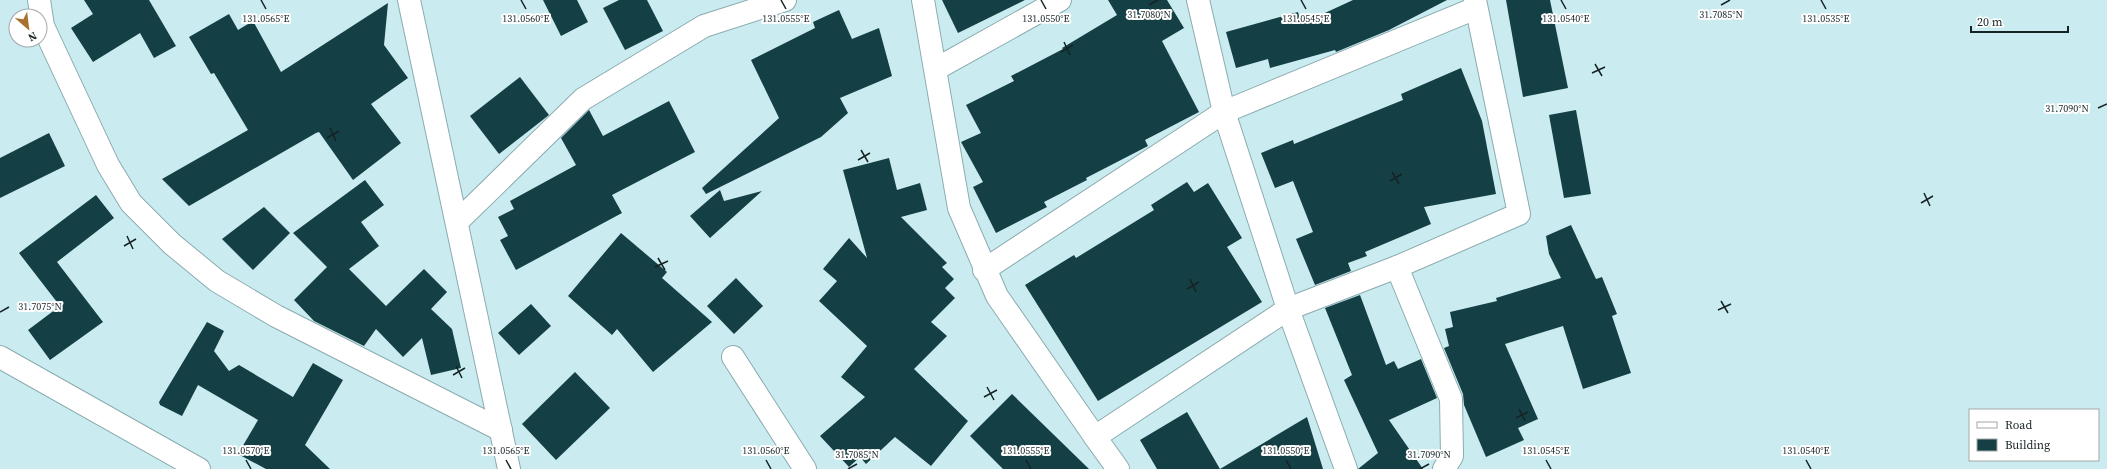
<svg xmlns="http://www.w3.org/2000/svg" width="2107" height="469" font-family="'Source Serif 4',serif">
  <style>
    .building { fill: #143f44 }
    .lines { fill: none; stroke-linecap: round; stroke-linejoin: round }
    .minor-casing { stroke: #8babaf; stroke-width: 24 }
    .minor { stroke: #fff; stroke-width: 22 }
    .ticks { fill: none; stroke: #162325; stroke-width: 1.5 }
    .ticks-label { font-size: 10px; text-anchor: middle; fill: #162325; stroke: #fff; stroke-width: 4; stroke-linejoin: round; paint-order: stroke }
  </style>
  <rect width="100%" height="100%" fill="#caecf0"/>
  <g class="building">
    <path d="M84 0H149L176 46 154 58 140 33 93 62 71 28 93 14Z"/>
    <path d="M543 0H577L588 22 561 36Z"/>
    <path d="M619 0H647L663 31 625 50 603 8Z"/>
    <path d="M942 0H1025L958 33Z"/>
    <path d="M1108 0H1167L1184 28 1162 41 1199 112 1145 140 1148 146 1086 178 1087 180 1044 202 1047 207 996 233 973 187 983 182 961 142 981 133 966 105 1014 81 1011 76 1063 49 1062 48 1117 15Z"/>
    <path d="M1353 0H1447L1389 30 1336 52 1335 50 1270 68 1268 59 1236 68 1226 32 1298 12 1301 24Z"/>
    <path d="M1506 0H1550L1568 88 1523 97Z"/>
    <path d="M388 3 384 45 408 78 371 104 401 143 353 180 319 132 316 133 189 206 162 179 248 130 214 73 211 74 189 37 229 14 238 30 253 21 281 72Z"/>
    <path d="M839 10 852 39 879 28 892 76 840 98 848 113 821 137 706 194 702 188 779 118 751 60 815 28 813 22Z"/>
    <path d="M1461 68 1482 121 1496 194 1424 207 1431 224 1365 252 1367 256 1348 263 1351 271 1315 285 1296 239 1313 232 1293 181 1275 188 1261 153 1293 140 1294 144 1403 100 1401 94Z"/>
    <path d="M520 77 549 115 499 154 470 116Z"/>
    <path d="M669 101 695 152 612 195 622 213 516 270 500 240 508 236 498 217 514 209 510 201 576 165 561 138 589 110 603 136Z"/>
    <path d="M1576 110 1591 194 1564 198 1549 115Z"/>
    <path d="M49 133 65 166 0 198V158Z"/>
    <path d="M889 158 897 190 920 183 927 210 901 217 947 263 942 267 954 279 945 288 955 298 931 322 947 336 914 369 968 421 931 466 895 437 866 464 860 457 849 467 820 436 865 397 841 377 867 346 819 301 837 281 823 269 849 238 867 258 843 170Z"/>
    <path d="M365 180 384 205 361 222 379 246 349 269 386 306 424 269 447 292 431 309 452 329 461 368 431 375 422 338 403 357 376 329 364 346 314 321 294 300 327 267 293 233Z"/>
    <path d="M1187 182 1194 192 1208 183 1242 238 1227 247 1262 302 1098 401 1025 285 1074 255 1076 258 1154 210 1151 205Z"/>
    <path d="M720 190 724 201 762 191 710 238 690 216Z"/>
    <path d="M96 195 114 218 57 262 103 322 50 360 28 330 60 306 19 253Z"/>
    <path d="M264 207 290 233 253 270 222 239Z"/>
    <path d="M1571 225 1596 279 1602 277 1617 314 1612 316 1631 373 1583 389 1563 326 1505 344 1538 419 1518 428 1524 440 1486 457 1464 405 1463 394 1444 348 1449 346 1445 329 1453 327 1450 312 1497 301 1496 298 1561 278 1549 254 1546 236Z"/>
    <path d="M621 233 667 272 662 278 712 322 653 372 617 329 612 335 568 296Z"/>
    <path d="M736 278 763 306 734 334 707 306Z"/>
    <path d="M1360 295 1386 365 1394 361 1398 369 1421 359 1437 398 1389 420 1423 469H1358L1378 453 1344 380 1352 375 1325 308Z"/>
    <path d="M531 304 551 326 519 355 498 333Z"/>
    <path d="M207 322 224 331 214 351 229 371 239 365 293 397 313 363 343 380 305 445 330 469H266L238 454 258 420 198 385 182 416 160 405 159 402Z"/>
    <path d="M575 372 610 408 556 460 522 424Z"/>
    <path d="M1012 394 1089 469H1003L970 436Z"/>
    <path d="M1187 412 1220 469 1307 417 1323 469H1157L1140 440Z"/>
  </g>
  <g class="lines">
    <defs>
      <g id="minor">
        <path d="M39 0 43 26 108 165 131 203 172 244 217 281 276 316 501 430"/>
        <path d="M409 0 509 469"/>
        <path d="M923 0 959 208 997 296 1095 437 1288 309 1397 267 1519 214 1475 0"/>
        <path d="M1198 0 1224 112 1288 309 1346 469"/>
        <path d="M936 69 1060 0"/>
        <path d="M457 222 583 99 704 26 785 0"/>
        <path d="M1397 267 1451 399 1452 456 1444 469"/>
        <path d="M984 270 1224 112 1476 8"/>
        <path d="M0 357 199 469"/>
        <path d="M733 357 805 469"/>
        <path d="M1095 437 1118 469"/>
      </g>
    </defs>
    <use href="#minor" class="minor-casing"/>
    <use href="#minor" class="minor"/>
  </g>
  <path class="ticks" d="M261 0 266 9M521 0 526 9M781 0 786 9M1041 0 1046 9M1301 0 1306 9M1561 0 1566 9M1821 0 1826 9M1149 5 1158 0M1721 5 1730 0M1064 42 1070 55M1061 52 1073 45M1595 64 1602 76M1592 73 1605 67M2098 108 2107 104M330 128 336 141M327 138 339 131M861 150 868 162M858 160 870 153M1392 172 1399 184M1390 181 1402 174M1924 193 1930 206M1921 203 1933 196M127 236 133 249M124 246 136 239M658 258 665 270M655 267 668 261M1190 279 1196 292M1187 289 1199 282M1721 301 1728 313M1718 310 1731 304M0 312 9 307M456 366 462 378M453 375 465 368M987 387 994 400M984 397 997 390M1519 409 1525 421M1516 418 1528 412M246 460 251 469M506 460 511 469M766 460 771 469M1026 460 1031 469M1286 460 1291 469M1546 460 1551 469M1806 460 1811 469M848 469 857 464M1420 469 1429 464"/>
  <g class="ticks-label">
    <text x="1721" y="18">31.7085°N</text>
    <text x="1149" y="18">31.7080°N</text>
    <text x="526" y="22">131.0560°E</text>
    <text x="1046" y="22">131.0550°E</text>
    <text x="1566" y="22">131.0540°E</text>
    <text x="1826" y="22">131.0535°E</text>
    <text x="266" y="22">131.0565°E</text>
    <text x="786" y="22">131.0555°E</text>
    <text x="1306" y="22">131.0545°E</text>
    <text x="2067" y="112">31.7090°N</text>
    <text x="40" y="310">31.7075°N</text>
    <text x="246" y="454">131.0570°E</text>
    <text x="506" y="454">131.0565°E</text>
    <text x="766" y="454">131.0560°E</text>
    <text x="1026" y="454">131.0555°E</text>
    <text x="1286" y="454">131.0550°E</text>
    <text x="1546" y="454">131.0545°E</text>
    <text x="1806" y="454">131.0540°E</text>
    <text x="857" y="458">31.7085°N</text>
    <text x="1429" y="458">31.7090°N</text>
  </g>
  <rect x="1969" y="409" width="130" height="52" fill="#ffffff" stroke="#a2a7a8"/>
  <rect x="1977" y="422" width="20" height="6" fill="#ffffff" stroke="#a2a7a8"/>
  <text x="2005" y="429" font-size="12" fill="#162325">Road</text>
  <rect x="1977" y="439" width="20" height="12" fill="#143f44" stroke="#a2a7a8"/>
  <text x="2005" y="449" font-size="12" fill="#162325">Building</text>
  <g transform="translate(28 28) rotate(152)"><circle r="19" fill="#ffffff" stroke="#a2a7a8"/>
  <path d="M0-3L7 15L0 10L-7 15Z" fill="#aa722f"/>
  <text y="-6" font-size="11" font-weight="bold" text-anchor="middle" fill="#162325">N</text>
  </g>
  <path d="M1971 26v6h97v-6" fill="none" stroke="#162325" stroke-width="2"/>
  <text x="1977" y="26" font-size="12" fill="#162325" stroke="#ffffff" stroke-width="3" paint-order="stroke">20 m</text>
</svg>
